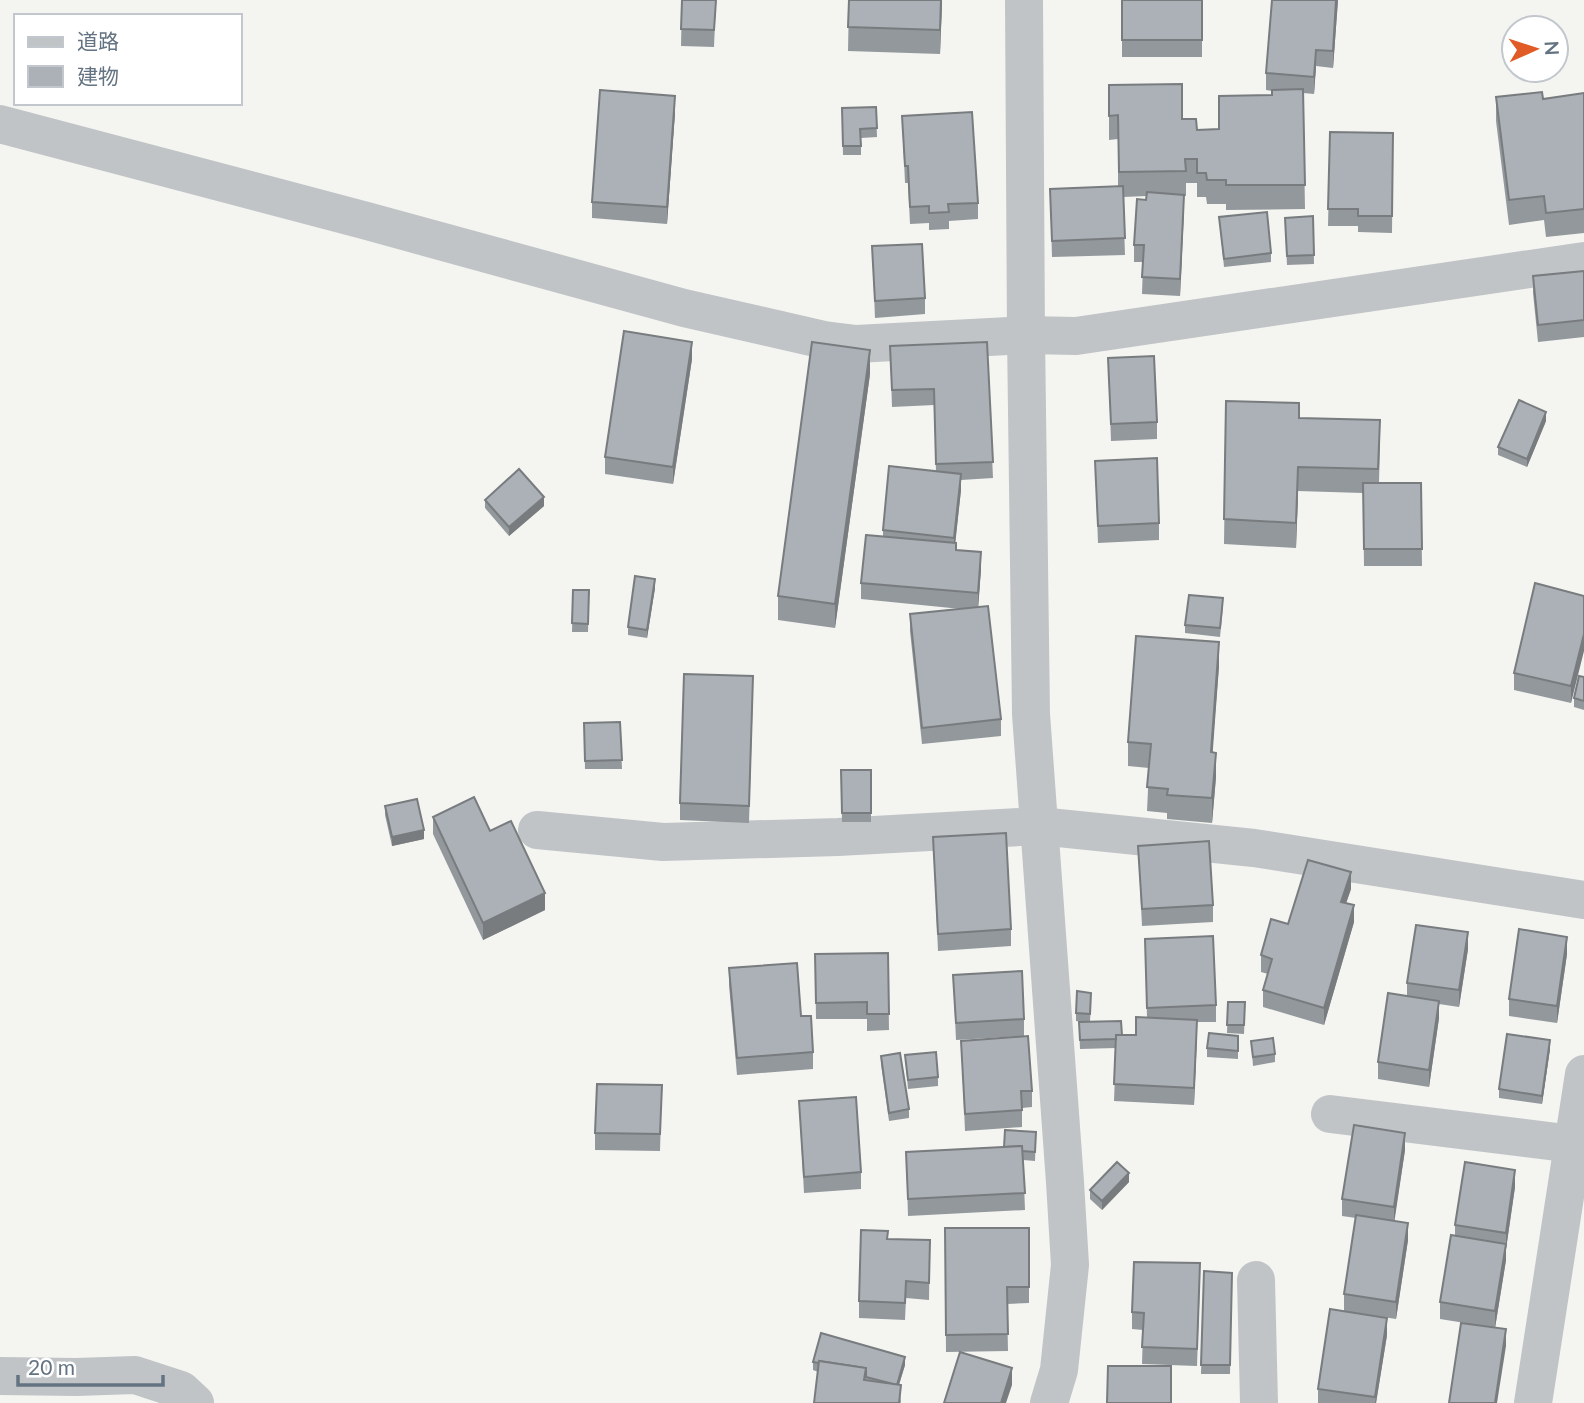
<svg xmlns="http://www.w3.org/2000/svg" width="1584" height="1403" font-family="Lato,'Noto Sans JP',sans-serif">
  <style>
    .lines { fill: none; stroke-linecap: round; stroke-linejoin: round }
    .minor { stroke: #c0c4c7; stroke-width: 38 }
    .wall { fill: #93989d }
    .shaded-wall { fill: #787c7f }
    .building { fill: #abb1b6; stroke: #787c7f; stroke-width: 2 }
  </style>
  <rect width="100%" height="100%" fill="#f4f5f1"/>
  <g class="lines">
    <g class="minor">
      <path d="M1024 0 1026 335 1031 714 1065 1182 1070 1265 1059 1370 1049 1403"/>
      <path d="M0 124 367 221 684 308 824 340 856 344 1026 335 1076 336 1584 261"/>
      <path d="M537 830 663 842 838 837 1039 826 1254 848 1584 900"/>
      <path d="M1330 1114 1573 1144"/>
      <path d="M1256 1280 1259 1403"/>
      <path d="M0 1376 76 1377 135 1375 181 1390 195 1403"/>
      <path d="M1533 1403 1584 1074"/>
    </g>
  </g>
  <g class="wall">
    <path d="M682 0H716L714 47 681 46Z"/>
    <path d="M849 0H942L940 54 848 51Z"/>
    <rect x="1122" y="0" width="80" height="57"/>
    <path d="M1272 0H1338L1333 68 1316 66 1314 94 1303 93 1305 209 1226 210V204H1207L1206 197H1197V183H1186V196H1184L1180 296 1142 294 1143 262H1134V245L1147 196 1123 197 1125 255 1052 257 1050 189 1118 186V139L1109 140V85L1182 119 1197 130 1219 129 1272 95V91L1266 90V73Z"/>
    <path d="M1584 93V233L1546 237 1544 220 1509 225 1496 121V97L1543 99Z"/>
    <path d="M876 107 877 137 861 138V155H843L842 108Z"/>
    <path d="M675 113 667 224 592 218V202Z"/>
    <path d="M902 116 978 203V219L949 221V229L929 230V223L910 224 908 183H905Z"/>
    <path d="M1330 132 1393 133 1392 233 1358 232V226H1328Z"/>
    <path d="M1313 216 1314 264 1287 265 1285 227Z"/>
    <path d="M1219 217 1271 253V262L1224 267Z"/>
    <path d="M872 246 925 298V314L875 318Z"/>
    <path d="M1584 271V337L1538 342 1533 293V276Z"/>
    <path d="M987 342 993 478 961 480V490L955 543 956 550 981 569 978 607 1001 719V736L922 744 910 631V614L961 609 861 599V583L883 536V530L936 471 934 405 892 407 890 346Z"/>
    <path d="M1108 358 1157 422V439L1111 441Z"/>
    <path d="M692 359 673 484 605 474V457Z"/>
    <path d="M870 374 835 628 778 620V596Z"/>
    <path d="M1226 401 1299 418 1380 445 1379 483H1421L1422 566H1364L1363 493 1298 491 1296 548 1224 544Z"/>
    <path d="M1546 421 1527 467 1498 455V447Z"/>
    <path d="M1095 461 1159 523V540L1098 543Z"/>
    <path d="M485 500 544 506 509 536 485 508Z"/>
    <path d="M655 588 647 638 628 635V627Z"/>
    <path d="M573 590H589L588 632H572Z"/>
    <path d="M1584 596 1571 703 1514 690V673Z"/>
    <path d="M1223 607 1220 637 1185 633V625Z"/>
    <path d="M1219 666 1212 753 1216 777 1212 823 1167 819V813L1147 811 1149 768 1128 766V742Z"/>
    <path d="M1584 677V710L1574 707V698Z"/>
    <path d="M753 693 749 823 680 820V803Z"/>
    <path d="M620 722 622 769H585L584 723Z"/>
    <path d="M841 770H871V822H842Z"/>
    <path d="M385 806 424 839 392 846 385 815Z"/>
    <path d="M433 817 490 831 545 910 483 940 433 834Z"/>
    <path d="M933 837 1011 929V946L938 951Z"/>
    <path d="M1138 846 1213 905V922L1142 926Z"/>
    <path d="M1351 889 1346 903 1354 922 1324 1025 1263 1007V990L1268 974 1261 972V955L1288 924Z"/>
    <path d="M1145 939 1216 1005V1022H1197L1194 1105 1114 1101 1116 1048 1080 1049 1079 1022H1083L1076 1021V1013L1091 1001 1090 1022 1122 1035H1136L1147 1018Z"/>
    <path d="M1468 949 1459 1007 1439 1004V1018L1429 1087 1378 1079V1062L1407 996V983Z"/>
    <path d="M888 953 889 1030 867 1031V1019H816L815 954Z"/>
    <path d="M1567 954 1557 1023 1509 1016V999Z"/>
    <path d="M729 968 801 1016 813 1052V1069L737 1075 729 985Z"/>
    <path d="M953 975 1024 1019V1036L1032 1091V1107L1022 1108V1127L965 1131 961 1041 1022 1036 956 1040Z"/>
    <path d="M1228 1002H1245L1244 1034 1227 1033Z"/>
    <path d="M1238 1036V1059L1207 1057V1048Z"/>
    <path d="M1251 1041 1275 1054V1062L1253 1066Z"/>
    <path d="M1550 1049 1542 1104 1499 1098V1089Z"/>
    <path d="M905 1055 938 1077V1086L908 1089Z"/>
    <path d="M881 1056 909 1109V1118L889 1121 881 1064Z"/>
    <path d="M662 1085 660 1151 595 1150V1133Z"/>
    <path d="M799 1101 861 1172V1189L804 1193Z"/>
    <path d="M1036 1132 1035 1161 1023 1160 1025 1210 908 1216 906 1152 1004 1147Z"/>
    <path d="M1405 1150 1394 1221 1408 1240 1396 1319 1344 1311V1294L1356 1218 1342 1216V1199Z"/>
    <path d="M1129 1182 1102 1210 1090 1199V1190Z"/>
    <path d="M1515 1187 1506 1249V1260L1495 1328 1506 1346 1465 1323 1440 1319V1302L1455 1236V1225Z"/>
    <path d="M945 1228H1029V1303L1007 1304 1008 1351 946 1352Z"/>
    <path d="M888 1239 930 1240 929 1300 906 1298 905 1320 859 1318V1301Z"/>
    <path d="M1204 1271 1232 1273 1230 1374H1201Z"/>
    <path d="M1200 1280 1197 1366 1142 1364 1143 1330 1132 1329V1312Z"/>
    <path d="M1387 1335 1376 1403H1318V1389Z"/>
    <path d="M813 1362 905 1365 899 1385 901 1403 813 1370Z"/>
  </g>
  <g class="shaded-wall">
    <path d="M941 0H942L940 54V30Z"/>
    <path d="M1336 0H1338L1333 68V51Z"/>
    <path d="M1316 50V66L1314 94V77Z"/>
    <path d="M675 96V113L667 224V207Z"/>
    <path d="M1184 195V212L1180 296V279Z"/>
    <path d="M692 342V359L673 484V467Z"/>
    <path d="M870 350V374L835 628V604Z"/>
    <path d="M1546 412V421L1527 467V459Z"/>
    <path d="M1298 467V491L1296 548V523Z"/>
    <path d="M961 474V490L954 555V538Z"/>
    <path d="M544 497V506L509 536V527Z"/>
    <path d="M981 552V569L978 610V593Z"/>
    <path d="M655 579V588L647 638V630Z"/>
    <path d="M1584 634V651L1571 703V686Z"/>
    <path d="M1219 642V666L1211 776V752Z"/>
    <path d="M1216 753V777L1212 823V798Z"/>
    <path d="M424 830V839L392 846V837Z"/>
    <path d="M1351 872V889L1341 918V902Z"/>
    <path d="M545 893V910L483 940V923Z"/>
    <path d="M1354 905V922L1324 1025V1008Z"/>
    <path d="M1468 932V949L1459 1007V990Z"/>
    <path d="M1567 937V954L1557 1023V1006Z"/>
    <path d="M1439 1001V1018L1429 1087V1070Z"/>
    <path d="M1197 1020V1037L1194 1105V1088Z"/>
    <path d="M1550 1040V1049L1542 1104V1096Z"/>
    <path d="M1405 1133V1150L1394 1224V1207Z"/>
    <path d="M1515 1170V1187L1506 1249V1233Z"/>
    <path d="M1129 1173V1182L1102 1210V1201Z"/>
    <path d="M1408 1223V1240L1396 1319V1302Z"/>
    <path d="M1506 1244V1260L1495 1328V1311Z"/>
    <path d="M1387 1318V1335L1376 1403H1375Z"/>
    <path d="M1506 1329V1346L1497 1403H1495Z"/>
    <path d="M905 1357V1365L896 1394V1386Z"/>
    <path d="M1012 1368V1385L1006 1403H1001Z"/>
  </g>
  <g class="building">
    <path d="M682 0H716L714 30 681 29Z"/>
    <path d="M849 0H941L940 30 848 27Z"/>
    <rect x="1122" y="0" width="80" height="40"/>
    <path d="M1272 0H1336L1333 51 1316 50 1314 77 1266 73Z"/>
    <path d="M1182 84V119H1196L1197 130 1219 129V96L1272 95V90L1303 89 1305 185H1226V180H1207L1206 173H1197V159H1185L1186 171 1119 172 1118 115 1109 116V85Z"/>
    <path d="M600 90 675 96 667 207 592 202Z"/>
    <path d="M1542 92 1543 99 1584 93V209L1546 213 1544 196 1509 200 1496 97Z"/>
    <path d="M876 107 877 128 860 129 861 146H843L842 108Z"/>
    <path d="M972 112 978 203 948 204 949 212 929 213V206L910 207 908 166H905L902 116Z"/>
    <path d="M1330 132 1393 133 1392 216H1358V209H1328Z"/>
    <path d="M1123 186 1125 238 1052 241 1050 189Z"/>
    <path d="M1147 192 1184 195 1180 279 1142 277 1144 245H1134L1137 199 1146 200Z"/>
    <path d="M1267 212 1271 253 1224 259 1219 217Z"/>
    <path d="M1313 216 1314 255 1287 256 1285 218Z"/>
    <path d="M922 244 925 298 875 301 872 246Z"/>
    <path d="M1584 271V320L1538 325 1533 276Z"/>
    <path d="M624 331 692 342 673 467 605 457Z"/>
    <path d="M812 342 870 350 835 604 778 596Z"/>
    <path d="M987 342 993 462 936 464 934 389 892 390 890 346Z"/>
    <path d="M1154 356 1157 422 1111 424 1108 358Z"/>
    <path d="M1519 400 1546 412 1527 459 1498 447Z"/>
    <path d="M1226 401 1299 403V418L1380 420 1378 469 1298 467 1296 523 1224 519Z"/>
    <path d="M1157 458 1159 523 1098 526 1095 461Z"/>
    <path d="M889 466 961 474 954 538 883 530Z"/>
    <path d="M519 469 544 497 509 527 485 500Z"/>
    <path d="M1363 483H1421L1422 549H1364Z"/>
    <path d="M866 535 956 543V550L981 552 978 593 861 583Z"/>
    <path d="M635 576 655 579 647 630 628 627Z"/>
    <path d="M1535 583 1584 596V634L1571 686 1514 673Z"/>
    <path d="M573 590H589L588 624 572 623Z"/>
    <path d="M1189 595 1223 598 1220 628 1185 625Z"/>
    <path d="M988 606 1001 719 922 728 910 614Z"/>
    <path d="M1136 636 1219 642 1211 752 1216 753 1212 798 1167 795 1168 789 1147 787 1151 744 1128 742Z"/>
    <path d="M684 674 753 676 749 806 680 803Z"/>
    <path d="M1579 676 1584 677V701L1574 698Z"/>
    <path d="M620 722 622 760 585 761 584 723Z"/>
    <path d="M841 770H871V813H842Z"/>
    <path d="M474 797 490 831 511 821 545 893 483 923 433 817Z"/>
    <path d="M417 799 424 830 392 837 385 806Z"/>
    <path d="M1006 833 1011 929 938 934 933 837Z"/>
    <path d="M1209 841 1213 905 1142 909 1138 846Z"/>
    <path d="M1308 860 1351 872 1341 902 1354 905 1324 1008 1263 990 1272 959 1261 955 1271 919 1288 924Z"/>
    <path d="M1416 925 1468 932 1459 990 1407 983Z"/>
    <path d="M1519 929 1567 937 1557 1006 1509 999Z"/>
    <path d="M1213 936 1216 1005 1147 1008 1145 939Z"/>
    <path d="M888 953 889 1014H867V1002L816 1003 815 954Z"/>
    <path d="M797 963 801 1016H811L813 1052 737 1058 729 968Z"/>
    <path d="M1022 971 1024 1019 956 1023 953 975Z"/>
    <path d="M1077 991 1091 993 1090 1014 1076 1013Z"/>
    <path d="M1388 993 1439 1001 1429 1070 1378 1062Z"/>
    <path d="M1228 1002H1245L1244 1025H1227Z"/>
    <path d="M1136 1017 1197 1020 1194 1088 1114 1084 1116 1035H1136Z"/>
    <path d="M1121 1021 1122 1035H1116V1039L1080 1040 1079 1022Z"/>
    <path d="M1209 1033 1238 1036V1051L1207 1048Z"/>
    <path d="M1507 1034 1550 1040 1542 1096 1499 1089Z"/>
    <path d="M1028 1036 1032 1091H1021L1022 1110 965 1114 961 1041Z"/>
    <path d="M1273 1038 1275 1054 1253 1057 1251 1041Z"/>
    <path d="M936 1052 938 1077 908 1080 905 1055Z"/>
    <path d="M900 1053 909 1109 889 1113 881 1056Z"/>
    <path d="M597 1084 662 1085 660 1134 595 1133Z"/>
    <path d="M856 1097 861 1172 804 1177 799 1101Z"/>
    <path d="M1354 1125 1405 1133 1394 1207 1342 1199Z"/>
    <path d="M1005 1130 1036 1132 1035 1152 1022 1151V1146L1004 1147Z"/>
    <path d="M1022 1146 1025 1193 908 1199 906 1152Z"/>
    <path d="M1117 1162 1129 1173 1102 1201 1090 1190Z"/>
    <path d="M1465 1162 1515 1170 1506 1233 1455 1225Z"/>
    <path d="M1356 1215 1408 1223 1396 1302 1344 1294Z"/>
    <path d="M945 1228H1029V1287H1007L1008 1334 946 1335Z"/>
    <path d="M861 1230 888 1231 887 1239 930 1240 929 1283 906 1281 905 1303 859 1301Z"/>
    <path d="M1451 1235 1506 1244 1495 1311 1440 1302Z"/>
    <path d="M1134 1262 1200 1263 1197 1349 1142 1347 1144 1313 1132 1312Z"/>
    <path d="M1204 1271 1232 1273 1230 1365H1201Z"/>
    <path d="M1330 1309 1387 1318 1375 1397 1318 1389Z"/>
    <path d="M1461 1323 1506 1329 1495 1403H1449Z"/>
    <path d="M821 1333 905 1357 897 1385 866 1377V1368L819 1361V1363L813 1362Z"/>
    <path d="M960 1352 1012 1368 1001 1403H944Z"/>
    <path d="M819 1361 866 1368 864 1380 901 1385 899 1403H814Z"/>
    <path d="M1108 1366H1171V1403H1107Z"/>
  </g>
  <rect x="14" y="14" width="228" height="91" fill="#ffffff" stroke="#c1c7cd" stroke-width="2"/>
  <rect x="28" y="37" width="35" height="10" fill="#c0c4c7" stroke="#c1c7cd" stroke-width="2"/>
  <text x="77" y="49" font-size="21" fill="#647381">道路</text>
  <rect x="28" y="66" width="35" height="21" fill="#abb1b6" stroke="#c1c7cd" stroke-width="2"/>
  <text x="77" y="84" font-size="21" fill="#647381">建物</text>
  <g transform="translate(1535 49) rotate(87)"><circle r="33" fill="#ffffff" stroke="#c1c7cd" stroke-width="2"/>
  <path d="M0-5L12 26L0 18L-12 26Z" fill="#e05b25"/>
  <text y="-10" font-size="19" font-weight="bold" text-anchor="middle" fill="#647381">N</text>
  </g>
  <path d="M18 1375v10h145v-10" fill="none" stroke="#647381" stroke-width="3.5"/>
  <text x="28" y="1375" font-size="21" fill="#647381" stroke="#ffffff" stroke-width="5" paint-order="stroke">20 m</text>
</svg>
